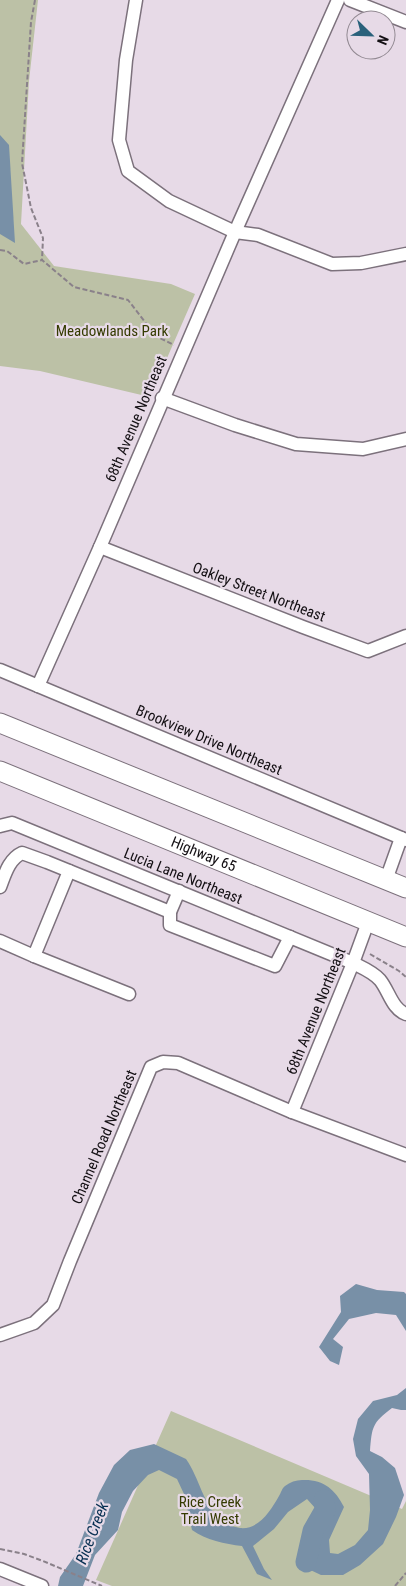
<svg xmlns="http://www.w3.org/2000/svg" width="406" height="1586" font-family="'Roboto Condensed',sans-serif">
  <style>
    .green { fill: #bcc1a6 }
    .water { fill: #7890a7 }
    .lines { fill: none; stroke-linecap: round; stroke-linejoin: round }
    .river { stroke: #7890a7; stroke-width: 21 }
    .minor-casing { stroke: #7c717c; stroke-width: 15 }
    .highway-casing { stroke: #7c717c; stroke-width: 21 }
    .path { stroke: #8a818a; stroke-width: 2; stroke-dasharray: 5 2.5; stroke-linecap: butt }
    .minor { stroke: #fff; stroke-width: 12 }
    .highway { stroke: #fff; stroke-width: 19 }
    .labels { text-anchor: middle; dominant-baseline: central; stroke-width: 4.5; stroke-linejoin: round; paint-order: stroke }
    .park-label { font-size: 15px; fill: #353b01; stroke: #e7dae7 }
    .street-label { font-size: 15px; fill: #130f13; stroke: #e7dae7 }
    .water-label { font-size: 16px; font-style: italic; fill: #052e50; stroke: #e7dae7 }
  </style>
  <rect width="100%" height="100%" fill="#e7dae7"/>
  <g class="green">
    <path d="M0 0H38L29 81 21 224 54 266 171 284 195 294 150 397 40 371 0 366Z"/>
    <path d="M171 1411 402 1509 406 1501V1586H112L96 1580Z"/>
  </g>
  <g class="water">
    <path d="M0 135 9 145 15 243 0 234Z"/>
    <path d="M356 1284 377 1290 404 1292 406 1294V1331L396 1315 376 1313 349 1319 333 1339 343 1347 339 1365 330 1361 319 1347 341 1312 340 1296Z"/>
    <path d="M406 1388V1410H401L392 1408C372 1423 372 1427 370 1451L382 1457 395 1468 404 1495 396 1517 383 1544 360 1565 343 1575H321L304 1567 300 1558 304 1544 315 1531 316 1509 307 1499 288 1512 274 1529 253 1546 264 1569 272 1580 257 1574 242 1546C225 1544 206 1540 192 1530L184 1494 177 1479 159 1470 148 1475 133 1491 122 1512 118 1530 95 1555 83 1586H58L60 1577 76 1554 99 1493 114 1465 130 1450 154 1444 186 1459C200 1479 203 1505 222 1522 227 1525 235 1527 240 1528 259 1530 271 1510 279 1496 281 1493 282 1488 285 1486 290 1482 296 1480 302 1480 323 1479 335 1489 344 1507L329 1540 330 1553 338 1554 355 1545 368 1530 370 1510 369 1474 356 1456 353 1439 358 1419 373 1401 397 1395Z"/>
  </g>
  <g class="lines">
    <path class="river" d="M306 1562 313 1531 325 1510 324 1500"/>
    <defs>
      <g id="minor">
        <path d="M136 0 126 60 119 140 128 171 169 201 235 232 258 235 332 264 361 263 406 254"/>
        <path d="M350 0 406 22"/>
        <path d="M162 398 235 425 296 444 363 449 406 439"/>
        <path d="M100 547 303 627 368 651 406 636"/>
        <path d="M0 670 406 840"/>
        <path d="M38 686 100 547 235 232 338 0"/>
        <path d="M0 826 12 823 353 963C363 968 373 972 380 980 389 991 392 1009 406 1014"/>
        <path d="M69 871 34 956 129 994"/>
        <path d="M386 880 401 838"/>
        <path d="M0 887C5 874 9 859 22 853L47 862 170 912"/>
        <path d="M179 891 170 912V925L275 966 290 937"/>
        <path d="M0 941 34 956"/>
        <path d="M292 1112 353 963 368 922"/>
        <path d="M0 1335 34 1323 53 1305 70 1261 151 1067 163 1062 178 1063 292 1112 406 1155"/>
        <path d="M0 1569 42 1586"/>
      </g>
      <g id="highway">
        <path d="M0 723 406 888"/>
        <path id="s1" d="M0 771 406 937"/>
      </g>
    </defs>
    <use href="#minor" class="minor-casing"/>
    <use href="#highway" class="highway-casing"/>
    <g class="path">
      <path d="M35 0 31 22 22 163 31 208 43 238 42 260"/>
      <path d="M0 250 7 251 24 264 42 260 74 287 128 300 156 336 174 345"/>
      <path d="M370 954 399 971 406 977"/>
      <path d="M0 1549 24 1554 43 1561 102 1586"/>
      <path d="M395 1586 406 1573"/>
    </g>
    <use href="#minor" class="minor"/>
    <use href="#highway" class="highway"/>
  </g>
  <g class="labels">
    <g class="park-label">
      <text x="112" y="331">Meadowlands Park</text>
      <text x="210" y="1502">Rice Creek<tspan x="210" dy="17">Trail West</tspan></text>
    </g>
    <g class="street-label">
      <text transform="translate(136 419) rotate(-67)">68th Avenue Northeast</text>
      <text transform="translate(259 592) rotate(21)">Oakley Street Northeast</text>
      <text transform="translate(209 740) rotate(23)">Brookview Drive Northeast</text>
      <text stroke="none"><textPath href="#s1" startOffset="220">Highway 65</textPath></text>
      <text transform="translate(183 876) rotate(22)">Lucia Lane Northeast</text>
      <text transform="translate(316 1011) rotate(-68)">68th Avenue Northeast</text>
      <text transform="translate(104 1137) rotate(-67)">Channel Road Northeast</text>
    </g>
    <g class="water-label">
      <text transform="translate(92 1533) rotate(-69)">Rice Creek</text>
    </g>
  </g>
  <g transform="translate(371 35) rotate(113)"><circle r="24" fill="#e7dae7" stroke="#928992"/>
  <path d="M0-4L9 19L0 12L-9 19Z" fill="#2a617b"/>
  <text y="-8" font-size="14" font-weight="bold" text-anchor="middle" fill="#130f13">N</text>
  </g>
</svg>
